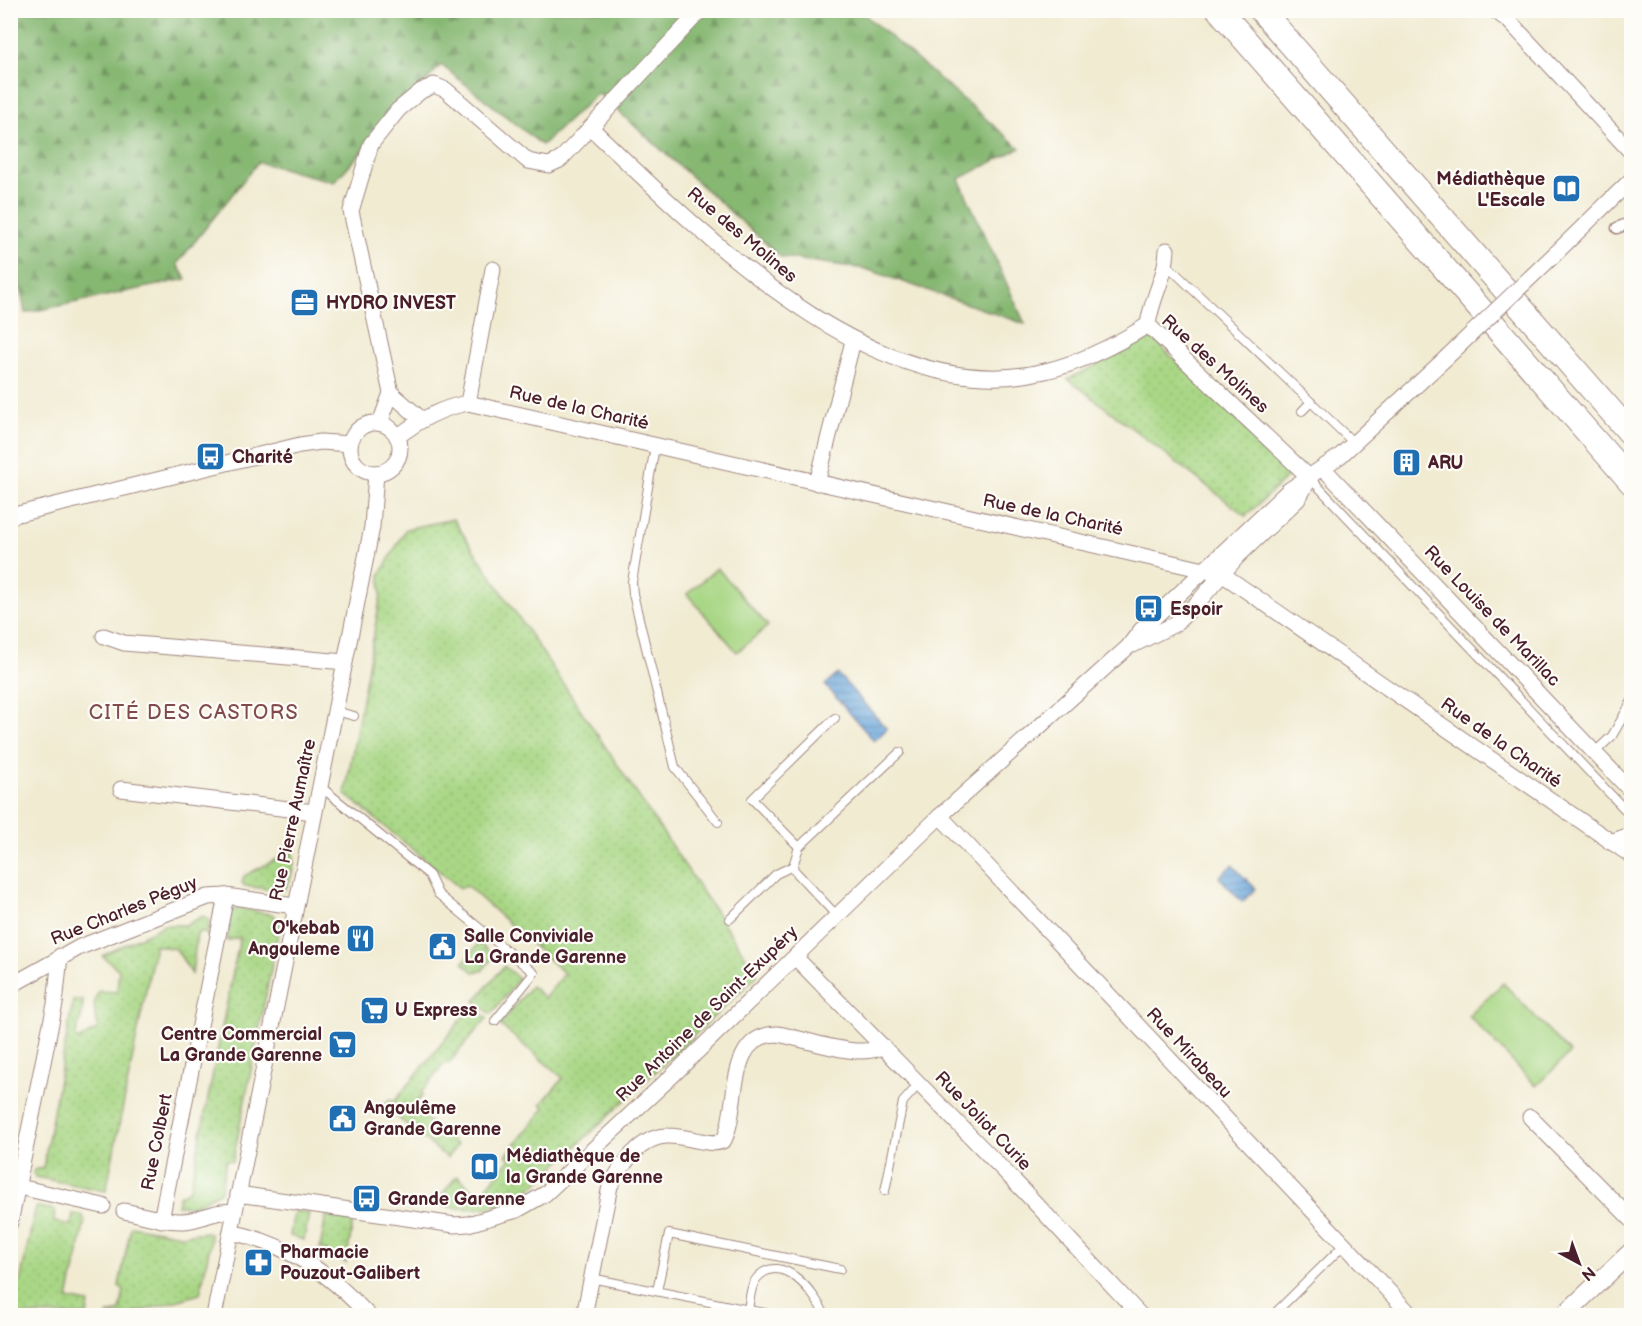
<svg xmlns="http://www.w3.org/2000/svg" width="1642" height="1326" font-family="'Balsamiq Sans',sans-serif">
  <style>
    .green { fill: url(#green-dots); stroke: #7a7b58; stroke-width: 1.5 }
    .forest { fill: url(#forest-firs); stroke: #686c4e; stroke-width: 1.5 }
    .pitch { fill: #a9d785; stroke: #7a7b58; stroke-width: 1.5 }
    .water { fill: url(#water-rules); stroke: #5a6283; stroke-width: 1.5 }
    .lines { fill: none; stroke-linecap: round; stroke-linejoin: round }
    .service-casing { stroke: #9e857e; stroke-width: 10 }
    .pedestrian-casing { stroke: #9e857e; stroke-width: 13 }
    .minor-casing { stroke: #9e857e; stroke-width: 17 }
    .tertiary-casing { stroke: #9e857e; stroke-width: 20 }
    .trunk-casing { stroke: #9e857e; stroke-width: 26 }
    .service { stroke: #fff; stroke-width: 8 }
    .pedestrian { stroke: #fff; stroke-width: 10 }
    .minor { stroke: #fff; stroke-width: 15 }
    .tertiary { stroke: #fff; stroke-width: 18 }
    .trunk { stroke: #fff; stroke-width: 24 }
    .minor-bridge-casing { stroke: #9e857e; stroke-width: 17; stroke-linecap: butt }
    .minor-bridge { stroke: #fff; stroke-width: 15 }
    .labels { text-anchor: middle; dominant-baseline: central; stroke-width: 4.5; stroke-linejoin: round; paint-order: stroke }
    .poi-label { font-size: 18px; font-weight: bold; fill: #4a1f2b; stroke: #fdfcf7; text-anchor: start }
    .street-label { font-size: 18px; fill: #4a1f2b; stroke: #fdfcf7 }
    .neighbourhood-label { font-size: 20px; letter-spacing: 1.5px; fill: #804b4d; stroke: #fdfcf7 }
  </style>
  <defs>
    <pattern id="green-dots" width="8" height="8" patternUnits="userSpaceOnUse" patternTransform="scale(1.5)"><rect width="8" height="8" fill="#a9d785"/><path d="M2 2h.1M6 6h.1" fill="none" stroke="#93b873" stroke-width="1.8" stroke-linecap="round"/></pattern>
    <pattern id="forest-firs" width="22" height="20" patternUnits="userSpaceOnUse" patternTransform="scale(1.5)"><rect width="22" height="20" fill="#86b872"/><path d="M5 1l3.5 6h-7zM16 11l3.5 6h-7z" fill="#70955e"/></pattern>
    <pattern id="water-rules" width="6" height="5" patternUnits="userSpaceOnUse" patternTransform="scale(1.5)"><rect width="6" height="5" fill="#69a6db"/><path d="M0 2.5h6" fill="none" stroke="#5887b2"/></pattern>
  </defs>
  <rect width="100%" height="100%" fill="#fdfcf7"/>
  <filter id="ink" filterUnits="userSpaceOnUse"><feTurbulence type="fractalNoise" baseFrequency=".0167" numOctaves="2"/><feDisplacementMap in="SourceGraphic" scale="12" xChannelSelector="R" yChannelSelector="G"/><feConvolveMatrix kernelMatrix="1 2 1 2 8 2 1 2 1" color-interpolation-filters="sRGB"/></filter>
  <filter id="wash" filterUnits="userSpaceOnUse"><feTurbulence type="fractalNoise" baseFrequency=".008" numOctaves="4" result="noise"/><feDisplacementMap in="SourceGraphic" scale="24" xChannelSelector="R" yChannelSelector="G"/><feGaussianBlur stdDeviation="1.35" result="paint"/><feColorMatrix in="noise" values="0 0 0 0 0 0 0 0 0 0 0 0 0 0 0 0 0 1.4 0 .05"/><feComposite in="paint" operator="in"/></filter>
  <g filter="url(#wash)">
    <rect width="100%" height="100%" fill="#f1ebd2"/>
    <g class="green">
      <path d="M1152 338 1292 472 1246 516 1068 379Z"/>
      <path d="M453 519 758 975 535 1185C500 1211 476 1213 434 1204L457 1176 480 1195 510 1159 506 1155 545 1108 541 1104 563 1078 500 1025 531 986 545 998 564 973 467 886 460 888 345 794 381 594 380 575 406 529Z"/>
      <path d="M292 851C297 860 291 884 283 891L245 886 242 883 244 876Z"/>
      <path d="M239 908 274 915 280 924 233 1161 226 1160 221 1191 193 1206 177 1205 179 1196 190 1189 240 937 227 941 231 911Z"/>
      <path d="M203 916 209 920 208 936 202 931 197 934 192 974 176 949 155 945 106 1191 36 1177 33 1173 34 1170 43 1168 73 1001 83 1000 82 1015 75 1037 78 1040 98 1029C95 1014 91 1004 99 991L117 992 119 970 102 956 164 925H186Z"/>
      <path d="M479 943 494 956 482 971 474 972 463 963Z"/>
      <path d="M504 966 519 979 491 1014 475 1001Z"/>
      <path d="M472 1006 487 1018 448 1064 445 1063 421 1093 423 1095 413 1108 457 1145 447 1158 384 1106 390 1099 394 1102Z"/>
      <path d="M37 1207 55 1210 54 1222 71 1225 73 1214 83 1216 85 1221 68 1299 89 1303 87 1315H13L35 1210Z"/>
      <path d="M294 1211 309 1213 304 1240 290 1236Z"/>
      <path d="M326 1216 353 1221 346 1263 320 1248Z"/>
      <path d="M131 1226 181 1235 206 1232 210 1234 211 1240 200 1294 129 1315H106L120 1311 124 1291 119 1286Z"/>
    </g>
    <path class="forest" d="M10 11H860L1020 148 959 179 1025 324 866 269 781 257 598 93 542 145 441 65 334 182 258 162 177 264 186 279 25 313 11 234Z"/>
    <g class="pitch">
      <path d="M717 568 768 626 737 652 687 594Z"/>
      <path d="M1503 983 1570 1053 1536 1086 1469 1016Z"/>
    </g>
    <g class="water">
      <path d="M838 674 887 729 874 741 825 685Z"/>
      <path d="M1232 865 1256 889 1242 902 1219 877Z"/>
    </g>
  </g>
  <g filter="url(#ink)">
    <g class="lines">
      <defs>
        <g id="service">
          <path d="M1166 264 1354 443"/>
          <path d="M1302 411 1311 402"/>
          <path d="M655 446 632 582 633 594 675 767 718 822"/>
          <path d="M1310 478 1632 817"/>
          <path d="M335 711 354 716"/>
          <path d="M1595 752 1612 736 1632 701"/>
          <path d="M321 787 429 875 438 894 534 973 495 1021"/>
          <path d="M799 847 752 799 835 718"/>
          <path d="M837 916 794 870 793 866 799 847 900 752"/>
          <path d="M730 919 776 874 793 866"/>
          <path d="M10 997V1003"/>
          <path d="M885 1191 903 1102 919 1084"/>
          <path d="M591 1278 779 1316"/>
          <path d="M657 1291 669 1234 840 1269"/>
          <path d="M748 1310C750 1300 750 1286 757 1278 782 1250 816 1294 825 1316"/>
          <path d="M1272 1316 1344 1245"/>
        </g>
        <path id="pedestrian" d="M1617 228 1632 222"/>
        <g id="minor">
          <path d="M1494 10 1509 21 1632 153"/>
          <path d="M591 128C703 234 875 413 1045 371 1081 363 1117 344 1148 325"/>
          <path d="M1555 254 1632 179"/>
          <path d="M1148 325 1310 478"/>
          <path d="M1148 325C1151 298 1166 278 1167 250"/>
          <path d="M391 393 421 419"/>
          <path d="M468 403 493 269"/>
          <path d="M380 423 391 393 351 211 371 144 398 110 421 91 434 85 446 90 528 161 549 165 560 160 701 10"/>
          <circle cx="375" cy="448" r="25"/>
          <path d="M397 437C420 420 440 408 468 403L1222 574 1632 856"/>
          <path d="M1324 469 1632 792"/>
          <path d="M817 483 853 341"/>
          <path d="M10 516 300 445 321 442 350 444"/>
          <path d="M104 636 124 643 345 662"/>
          <path d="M1133 645 1175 624 1199 601 1237 557 1298 499 1310 478"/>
          <path d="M121 789 314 812"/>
          <path d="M940 816 1412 1316"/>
          <path d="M1610 842 1627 836 1632 831"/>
          <path d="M795 957 1022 1189 1141 1316"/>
          <path d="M10 986 80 947 208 897 226 896 294 906"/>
          <path d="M1530 1117 1632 1220"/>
          <path d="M19 1187 103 1206"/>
          <path d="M238 1194 455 1225 468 1224 517 1210 545 1194 673 1075 940 816 1128 647 1141 630 1289 490 1340 456 1446 358"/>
          <path d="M124 1211C144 1215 163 1222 184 1221 202 1220 216 1209 234 1212"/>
          <path d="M161 1220 226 896"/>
          <path d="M10 1223 55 1004 60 956"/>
          <path d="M231 1232C290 1245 329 1273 369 1316"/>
          <path d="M214 1316 372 527 376 473"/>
          <path d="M584 1316 610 1186C621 1166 642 1135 668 1136 679 1136 690 1139 701 1141 709 1142 716 1145 724 1140 740 1107 725 1035 777 1034 804 1038 860 1061 883 1046"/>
        </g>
        <path id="tertiary" d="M1563 1316 1632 1251"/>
        <g id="trunk">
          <path d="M1219 10 1632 483"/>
          <path d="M1261 10 1632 435"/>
        </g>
      </defs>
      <use href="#service" class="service-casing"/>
      <use href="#pedestrian" class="pedestrian-casing"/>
      <use href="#minor" class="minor-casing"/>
      <use href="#tertiary" class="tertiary-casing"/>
      <use href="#trunk" class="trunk-casing"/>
      <use href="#service" class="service"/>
      <use href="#pedestrian" class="pedestrian"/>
      <use href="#minor" class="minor"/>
      <use href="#tertiary" class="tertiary"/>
      <use href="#trunk" class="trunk"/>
      <defs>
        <path id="minor-bridge" d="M1446 358 1555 254"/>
      </defs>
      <use href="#minor-bridge" class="minor-bridge-casing"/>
      <use href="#minor-bridge" class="minor-bridge"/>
    </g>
  </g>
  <defs>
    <symbol id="library-square" viewBox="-11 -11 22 22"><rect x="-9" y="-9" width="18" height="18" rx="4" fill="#1f6fb2" stroke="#fdfcf7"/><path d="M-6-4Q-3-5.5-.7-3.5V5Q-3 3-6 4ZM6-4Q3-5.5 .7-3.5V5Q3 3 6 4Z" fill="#fff"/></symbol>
    <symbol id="office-square" viewBox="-11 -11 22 22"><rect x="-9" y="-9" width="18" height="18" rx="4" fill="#1f6fb2" stroke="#fdfcf7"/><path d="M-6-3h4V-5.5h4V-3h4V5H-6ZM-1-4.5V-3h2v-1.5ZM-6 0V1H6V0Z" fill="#fff"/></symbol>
    <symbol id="bus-square" viewBox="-11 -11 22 22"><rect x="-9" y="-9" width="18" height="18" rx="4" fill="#1f6fb2" stroke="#fdfcf7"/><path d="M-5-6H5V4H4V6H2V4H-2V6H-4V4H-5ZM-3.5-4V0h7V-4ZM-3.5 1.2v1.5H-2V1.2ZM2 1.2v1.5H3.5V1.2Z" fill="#fff"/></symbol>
    <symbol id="building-square" viewBox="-11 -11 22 22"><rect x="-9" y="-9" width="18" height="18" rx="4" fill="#1f6fb2" stroke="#fdfcf7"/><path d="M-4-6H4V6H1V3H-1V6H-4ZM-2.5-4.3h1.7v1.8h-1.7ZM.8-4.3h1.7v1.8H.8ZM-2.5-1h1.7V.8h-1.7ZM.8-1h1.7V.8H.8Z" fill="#fff"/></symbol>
    <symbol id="restaurant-square" viewBox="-11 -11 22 22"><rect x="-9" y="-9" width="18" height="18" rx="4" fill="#1f6fb2" stroke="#fdfcf7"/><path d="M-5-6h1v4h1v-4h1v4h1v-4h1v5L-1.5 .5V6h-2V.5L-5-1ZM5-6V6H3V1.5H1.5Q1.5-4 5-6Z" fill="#fff"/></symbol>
    <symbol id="civic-square" viewBox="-11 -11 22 22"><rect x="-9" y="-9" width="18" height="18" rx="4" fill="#1f6fb2" stroke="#fdfcf7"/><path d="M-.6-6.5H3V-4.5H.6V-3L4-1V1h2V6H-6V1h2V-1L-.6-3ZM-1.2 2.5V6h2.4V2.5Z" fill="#fff"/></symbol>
    <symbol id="supermarket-square" viewBox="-11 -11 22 22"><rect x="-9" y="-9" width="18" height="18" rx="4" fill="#1f6fb2" stroke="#fdfcf7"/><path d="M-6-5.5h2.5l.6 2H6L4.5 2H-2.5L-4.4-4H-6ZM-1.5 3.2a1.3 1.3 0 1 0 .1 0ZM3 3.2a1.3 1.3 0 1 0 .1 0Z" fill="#fff"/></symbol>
    <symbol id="pharmacy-square" viewBox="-11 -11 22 22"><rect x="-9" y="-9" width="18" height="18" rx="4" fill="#1f6fb2" stroke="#fdfcf7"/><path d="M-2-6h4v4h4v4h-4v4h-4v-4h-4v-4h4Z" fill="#fff"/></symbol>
  </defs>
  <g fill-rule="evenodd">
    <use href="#library-square" x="1550" y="172" width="33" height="33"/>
    <use href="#office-square" x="288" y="286" width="33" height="33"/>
    <use href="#bus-square" x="194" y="440" width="33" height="33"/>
    <use href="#building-square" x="1390" y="446" width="33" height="33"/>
    <use href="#bus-square" x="1132" y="592" width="33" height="33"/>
    <use href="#restaurant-square" x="344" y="922" width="33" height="33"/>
    <use href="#civic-square" x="426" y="930" width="33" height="33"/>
    <use href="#supermarket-square" x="358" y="994" width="33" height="33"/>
    <use href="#supermarket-square" x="326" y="1028" width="33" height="33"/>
    <use href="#civic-square" x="326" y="1102" width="33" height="33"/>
    <use href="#library-square" x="468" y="1150" width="33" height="33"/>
    <use href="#bus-square" x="350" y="1182" width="33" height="33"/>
    <use href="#pharmacy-square" x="242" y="1246" width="33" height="33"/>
  </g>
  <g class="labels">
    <g class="poi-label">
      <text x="1545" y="179" text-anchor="end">Médiathèque<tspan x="1545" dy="21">L'Escale</tspan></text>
      <text x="326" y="303">HYDRO INVEST</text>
      <text x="232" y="457">Charité</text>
      <text x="1428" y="463">ARU</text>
      <text x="1170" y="609">Espoir</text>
      <text x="340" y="928" text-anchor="end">O'kebab<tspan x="340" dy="21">Angouleme</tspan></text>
      <text x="464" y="936">Salle Conviviale<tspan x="464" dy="21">La Grande Garenne</tspan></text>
      <text x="395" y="1010">U Express</text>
      <text x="322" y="1034" text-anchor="end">Centre Commercial<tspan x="322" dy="21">La Grande Garenne</tspan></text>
      <text x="364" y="1108">Angoulême<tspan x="364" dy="21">Grande Garenne</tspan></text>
      <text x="506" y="1156">Médiathèque de<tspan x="506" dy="21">la Grande Garenne</tspan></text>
      <text x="388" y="1199">Grande Garenne</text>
      <text x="280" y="1252">Pharmacie<tspan x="280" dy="21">Pouzout-Galibert</tspan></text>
    </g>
    <g class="street-label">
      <text transform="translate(742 235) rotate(40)">Rue des Molines</text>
      <text transform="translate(1215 364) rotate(42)">Rue des Molines</text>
      <text transform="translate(579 408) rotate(13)">Rue de la Charité</text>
      <text transform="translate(1053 515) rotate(12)">Rue de la Charité</text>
      <text transform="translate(1492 616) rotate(46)">Rue Louise de Marillac</text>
      <text transform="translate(1501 743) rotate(35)">Rue de la Charité</text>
      <text transform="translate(293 820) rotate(-78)">Rue Pierre Aumaître</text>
      <text transform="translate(124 911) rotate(-22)">Rue Charles Péguy</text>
      <text transform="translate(707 1014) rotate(-44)">Rue Antoine de Saint-Exupéry</text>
      <text transform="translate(1189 1053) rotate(47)">Rue Mirabeau</text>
      <text transform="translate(983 1121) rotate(46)">Rue Joliot Curie</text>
      <text transform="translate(157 1142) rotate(-79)">Rue Colbert</text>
    </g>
    <g class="neighbourhood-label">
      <text x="194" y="713">CITÉ DES CASTORS</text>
    </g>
  </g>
  <rect width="1642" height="1326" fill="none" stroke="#fdfcf7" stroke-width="36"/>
  <g transform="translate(1579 1263) rotate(139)" stroke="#fdfcf7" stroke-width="4.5" paint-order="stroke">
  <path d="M0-4.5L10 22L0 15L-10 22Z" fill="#4a1f2b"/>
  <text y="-9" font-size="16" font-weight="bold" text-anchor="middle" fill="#4a1f2b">N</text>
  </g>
</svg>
